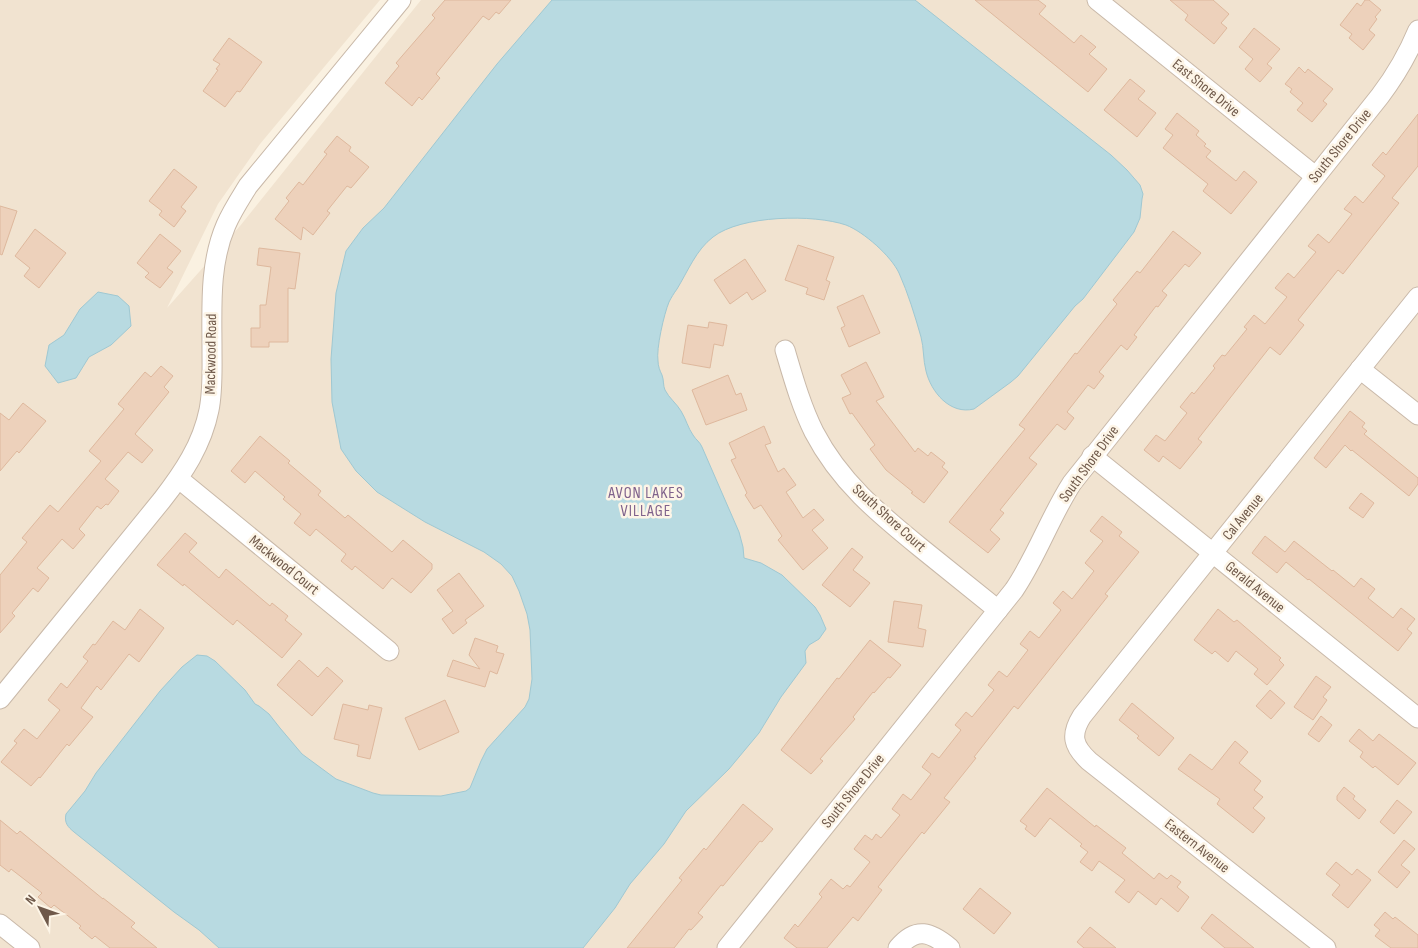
<svg xmlns="http://www.w3.org/2000/svg" width="1418" height="948" font-family="'Sofia Sans Condensed',sans-serif">
  <style>
    .residential { fill: #f1e3d0 }
    .water { fill: #b8dae1; stroke: #9fc8d2 }
    .building { fill: #edd1bb; stroke: #deb89d }
    .lines { fill: none; stroke-linecap: round; stroke-linejoin: round }
    .minor-casing { stroke: #c9b9a9; stroke-width: 21 }
    .minor { stroke: #fff; stroke-width: 19 }
    .labels { text-anchor: middle; dominant-baseline: central; stroke-width: 5; stroke-linejoin: round; paint-order: stroke }
    .street-label { font-size: 15px; fill: #6f594a; stroke: #fdf5e7 }
    .neighbourhood-label { font-size: 16px; letter-spacing: 1px; fill: #7f628c; stroke: #fdf5e7 }
  </style>
  <rect width="100%" height="100%" fill="#faf1e1"/>
  <path class="residential" d="M0 0H380L260 144 218 204 167 308 240 226 421 0H1418V948H0Z"/>
  <g class="water">
    <path d="M552 0H915L1111 155 1127 170 1140 185 1143 194 1142 199 1140 218 1134 232 1083 299 1075 306 1018 376 1011 382 974 409C950 415 931 392 926 371 923 360 924 348 921 337 915 316 908 293 899 273 891 256 864 232 846 225 814 214 741 215 713 237 696 250 688 271 677 289 674 293 671 298 669 302 664 314 656 349 658 361 658 366 660 371 662 375 664 380 663 386 665 390 669 398 677 404 681 411 686 419 688 428 693 435 696 440 700 442 702 447L739 532 743 547 744 558 761 563 782 575 815 607 820 615 826 629 819 639 809 645 805 651 806 663 781 697 759 733 729 769 686 811 664 844 630 884 615 908 583 948H219L199 930 174 912 74 832C68 827 64 823 66 814L85 791 96 773 160 691 182 667 197 655 207 656 215 661 245 690 255 704 259 706 269 714 280 728 302 754 336 779 373 793 381 795 441 796 466 791 470 788 481 761 487 749 525 707 529 699 532 679 530 630 527 614 519 591 512 576 501 564 484 552 425 522 377 492 356 471 341 449 332 402 331 359 336 293 346 251 363 228 384 208 497 64Z"/>
    <path d="M98 292 118 296 129 306 131 326 111 345 89 357 76 378 58 383 45 366 49 345 64 335 80 309Z"/>
  </g>
  <g class="building">
    <path d="M445 0H511L499 14 496 12 489 20 483 16 436 74 440 78 422 100 419 97 412 106 385 83 399 66 396 63 435 18 432 15Z"/>
    <path d="M975 0H1038L1046 6 1039 14 1074 43 1081 35 1096 47 1089 54 1107 69 1088 92Z"/>
    <path d="M1170 0H1213L1229 14 1221 23 1227 28 1214 44 1185 20 1188 15Z"/>
    <path d="M1365 0H1369L1381 10 1375 17 1377 19 1369 30 1375 35 1363 50 1349 38 1352 34 1340 25 1357 3 1361 6Z"/>
    <path d="M1254 28 1280 49 1267 64 1272 68 1260 82 1245 69 1253 59 1239 47Z"/>
    <path d="M229 38 262 62 240 92 237 91 225 107 203 91 218 70 216 69 220 64 213 60Z"/>
    <path d="M1299 67 1305 73 1308 69 1333 89 1323 101 1327 104 1312 122 1297 110 1303 103 1290 92 1292 89 1285 84Z"/>
    <path d="M1130 79 1145 91 1138 99 1156 113 1137 137 1104 110Z"/>
    <path d="M1177 113 1199 131 1196 135 1206 144 1204 146 1211 151 1206 157 1236 181 1244 171 1257 182 1231 214 1203 191 1208 184 1163 148 1173 135 1165 129Z"/>
    <path d="M1418 114V166L1392 198 1399 203 1343 274 1338 270 1298 320 1304 325 1280 355 1270 347 1198 439 1202 442 1180 469 1163 456 1159 462 1144 450 1156 435 1165 441 1187 413 1180 407 1192 392 1194 394 1215 368 1213 366 1222 355 1225 356 1247 329 1244 327 1254 315 1265 324 1287 297 1275 288 1288 273 1294 278 1316 252 1308 246 1318 234 1329 243 1352 214 1344 209 1355 196 1363 203 1385 176 1372 165 1383 152 1386 155Z"/>
    <path d="M337 136 351 147 349 151 369 167 351 188 347 186 327 211 330 213 313 235 303 227 301 240 275 219 289 201 286 198 299 182 303 185 327 154 324 152Z"/>
    <path d="M174 169 197 187 181 207 186 211 174 227 159 215 162 211 149 201Z"/>
    <path d="M0 206 17 211 2 255 0 254Z"/>
    <path d="M35 229 66 253 39 288 24 276 30 268 15 256Z"/>
    <path d="M1173 231 1201 253 1189 267 1185 264 1162 291 1167 295 1158 307 1156 306 1134 335 1137 337 1127 350 1121 345 1099 372 1104 376 1094 389 1088 385 1067 412 1074 418 1065 430 1057 424 1029 458 1037 464 1000 510 1004 513 990 530 1000 539 988 553 949 522 1025 429 1019 425 1075 353 1077 354 1117 304 1113 300 1137 271 1140 273Z"/>
    <path d="M160 234 181 251 167 268 173 272 160 288 145 277 149 273 137 263Z"/>
    <path d="M798 245 834 257 826 280 830 282 824 300 806 294 808 288 785 280Z"/>
    <path d="M259 248 300 253 295 289 288 288V342H269V347H251V328H260V305H266L271 267 257 265Z"/>
    <path d="M745 259 766 291 752 300 747 292 730 304 714 280Z"/>
    <path d="M863 295 880 333 849 347 841 328 845 326 837 307Z"/>
    <path d="M709 322 727 325 723 346 714 344 710 368 682 363 688 325 708 328Z"/>
    <path d="M866 362 884 397 876 401 915 452 918 448 928 456 931 452 945 463 942 467 948 472 924 503 911 493 913 492 886 470 870 449 875 445 852 413 850 414 842 398 851 394 841 375Z"/>
    <path d="M161 366 173 376 164 387 169 392 135 434 153 450 142 463 128 452 105 479 119 491 108 505 106 504 101 509 97 506 79 529 85 535 73 549 62 539 37 568 49 578 38 592 33 588 12 613 15 616 0 633V575L27 542 22 538 50 505 58 512 101 461 89 451 124 409 118 404 145 372 151 377Z"/>
    <path d="M728 375 736 395 741 393 747 410 706 425 692 390Z"/>
    <path d="M23 403 46 421 19 453 17 451 0 471V413L9 420Z"/>
    <path d="M1350 411 1365 423 1362 427 1367 431 1364 434 1418 478V484L1409 496 1352 450 1351 451 1345 445 1326 468 1314 458Z"/>
    <path d="M764 426 771 443 765 445 778 472 784 468 796 485 786 492 803 518 814 509 824 520 812 530 828 548 803 570 778 540 782 536 761 505 754 509 745 495 747 493 731 460 736 458 729 443Z"/>
    <path d="M260 436 290 461 288 463 321 491 318 495 345 518 348 515 392 552 403 540 432 564V569L411 593 392 578 383 589 355 566 352 570 341 561 346 554 316 529 310 536 294 523 301 514 283 499 285 497 255 471 245 483 231 471Z"/>
    <path d="M1361 493 1374 503 1363 518 1349 508Z"/>
    <path d="M1102 516 1122 532 1119 536 1139 552 1105 594 1108 596 1018 709 1014 706 974 757 976 758 944 798 950 802 924 834 922 832 878 887 882 890 858 921 853 917 827 948H797L784 938 795 924 798 927 822 897 819 894 831 879 843 889 847 885 850 887 870 862 854 849 865 835 872 840 876 834 881 838 900 815 892 809 903 794 911 800 931 774 922 767 932 753 939 758 961 730 955 725 966 712 972 717 994 690 988 685 999 671 1007 677 1028 650 1020 644 1030 631 1039 638 1061 610 1053 603 1063 591 1072 599 1094 571 1085 563 1103 541 1090 531Z"/>
    <path d="M185 533 197 543 189 552 219 578 226 569 270 606 272 603 288 616 285 620 302 634 282 658 237 620 233 625 184 584 183 586 157 565Z"/>
    <path d="M1265 536 1285 552 1294 541 1332 571 1333 570 1354 587 1361 578 1375 589 1368 598 1393 618 1401 608 1415 619 1407 629 1412 633 1398 651 1309 579 1308 580 1286 562 1277 573 1252 553Z"/>
    <path d="M852 548 863 557 853 570 870 583 850 607 822 585Z"/>
    <path d="M459 573 484 606 465 620 467 623 453 634 442 619 453 611 437 590Z"/>
    <path d="M894 601 922 605 918 628 926 630 923 647 888 642Z"/>
    <path d="M140 609 164 628 139 662 129 654 101 690 97 686 81 708 93 717 69 746 67 744 40 778 39 777 31 786 1 762 17 743 14 741 24 729 37 739 60 710 48 700 61 683 67 688 88 661 83 657 93 644 95 645 113 621 125 630Z"/>
    <path d="M1218 609 1234 622 1237 620 1281 658 1279 660 1284 665 1267 685 1254 674 1258 669 1236 651 1228 662 1215 651 1212 654 1194 640Z"/>
    <path d="M475 638 498 646 496 652 504 654 497 674 490 671 485 687 447 676 453 660 480 669 469 655Z"/>
    <path d="M870 640 901 665 890 678 888 677 874 693 873 692 853 717 855 719 820 759 823 761 811 774 781 750 837 678 839 679Z"/>
    <path d="M299 660 318 677 327 667 343 681 312 716 277 685Z"/>
    <path d="M1316 676 1331 687 1323 697 1327 700 1313 720 1294 707Z"/>
    <path d="M1270 690 1285 703 1271 719 1256 706Z"/>
    <path d="M445 700 459 732 419 750 405 718Z"/>
    <path d="M1132 703 1174 738 1159 756 1137 738 1139 736 1119 720Z"/>
    <path d="M343 704 368 710 369 705 382 708 370 759 357 756 359 745 334 739Z"/>
    <path d="M1321 716 1332 725 1319 742 1308 734Z"/>
    <path d="M1359 729 1373 741 1379 734 1416 763 1398 785 1375 766 1373 768 1360 757 1363 752 1349 741Z"/>
    <path d="M1235 741 1248 752 1239 763 1261 781 1254 790 1263 797 1253 808 1265 818 1253 833 1217 804 1220 799 1178 769 1190 754 1212 770Z"/>
    <path d="M1344 787 1355 796 1353 799 1366 810 1359 819 1337 800V796Z"/>
    <path d="M1047 788 1095 827 1096 825 1126 848 1122 853 1154 879 1159 873 1167 879 1171 875 1181 882 1177 887 1189 897 1178 912 1161 898 1156 905 1138 891 1129 903 1115 892 1125 880 1099 861 1092 871 1080 862 1088 852 1080 846 1082 844 1050 818 1035 837 1025 829 1027 826 1020 821Z"/>
    <path d="M1397 800 1412 812 1394 834 1380 822Z"/>
    <path d="M743 804 773 829 762 842 760 841 723 886 721 885 698 913 703 917 691 930 689 929 674 948H627L682 880 679 878 704 848 706 850Z"/>
    <path d="M0 820 17 834 20 831 103 899V898L135 923 131 927 157 948H110L95 936 92 939 79 928 81 926 54 905 51 908 38 897 42 893 11 869 9 872 0 865Z"/>
    <path d="M1404 840 1415 849 1401 865 1410 872 1397 888 1378 872Z"/>
    <path d="M1336 862 1352 875 1357 869 1371 880 1348 908 1332 895 1340 885 1326 874Z"/>
    <path d="M980 888 1011 913 994 934 963 909Z"/>
    <path d="M1385 912 1393 919 1395 917 1418 935V948H1391L1375 936 1380 930 1374 925Z"/>
    <path d="M1212 914 1254 948H1225L1201 928Z"/>
    <path d="M1090 927 1116 948H1084L1077 942Z"/>
  </g>
  <g class="lines">
    <defs>
      <g id="minor">
        <path d="M1097 0 1315 176"/>
        <path d="M785 350C793 377 801 406 814 432 840 482 878 513 921 548 947 569 973 590 998 610"/>
        <path d="M1360 369 1418 415"/>
        <path d="M1092 456 1418 718"/>
        <path d="M179 479 389 651"/>
        <path d="M0 699 162 500C183 473 202 445 209 410 213 390 212 370 212 349 212 308 209 264 226 225 232 211 240 199 248 186L401 0"/>
        <path d="M0 924 30 948"/>
        <path d="M727 948 1014 590C1037 556 1050 517 1072 483L1380 96C1396 75 1408 54 1418 30"/>
        <path d="M898 948C916 926 931 932 950 948"/>
        <path d="M1326 948 1089 761C1073 746 1070 735 1082 716L1418 297"/>
      </g>
    </defs>
    <use href="#minor" class="minor-casing"/>
    <use href="#minor" class="minor"/>
  </g>
  <g class="labels">
    <g class="street-label">
      <text transform="translate(1206 88) rotate(39)">East Shore Drive</text>
      <text transform="translate(1340 146) rotate(-51)">South Shore Drive</text>
      <text transform="translate(211 354) rotate(-89)">Mackwood Road</text>
      <text transform="translate(1089 464) rotate(-54)">South Shore Drive</text>
      <text transform="translate(1243 517) rotate(-51)">Cal Avenue</text>
      <text transform="translate(889 518) rotate(42)">South Shore Court</text>
      <text transform="translate(284 565) rotate(39)">Mackwood Court</text>
      <text transform="translate(1255 587) rotate(39)">Gerald Avenue</text>
      <text transform="translate(853 791) rotate(-51)">South Shore Drive</text>
      <text transform="translate(1197 846) rotate(38)">Eastern Avenue</text>
    </g>
    <g class="neighbourhood-label">
      <text x="646" y="493">AVON LAKES<tspan x="646" dy="18">VILLAGE</tspan></text>
    </g>
  </g>
  <g transform="translate(40 908) rotate(311)" stroke="#fdf5e7" stroke-width="4" paint-order="stroke">
  <path d="M0-4L9 19L0 12L-9 19Z" fill="#6f594a"/>
  <text y="-8" font-size="14" font-weight="bold" text-anchor="middle" fill="#6f594a">N</text>
  </g>
</svg>
